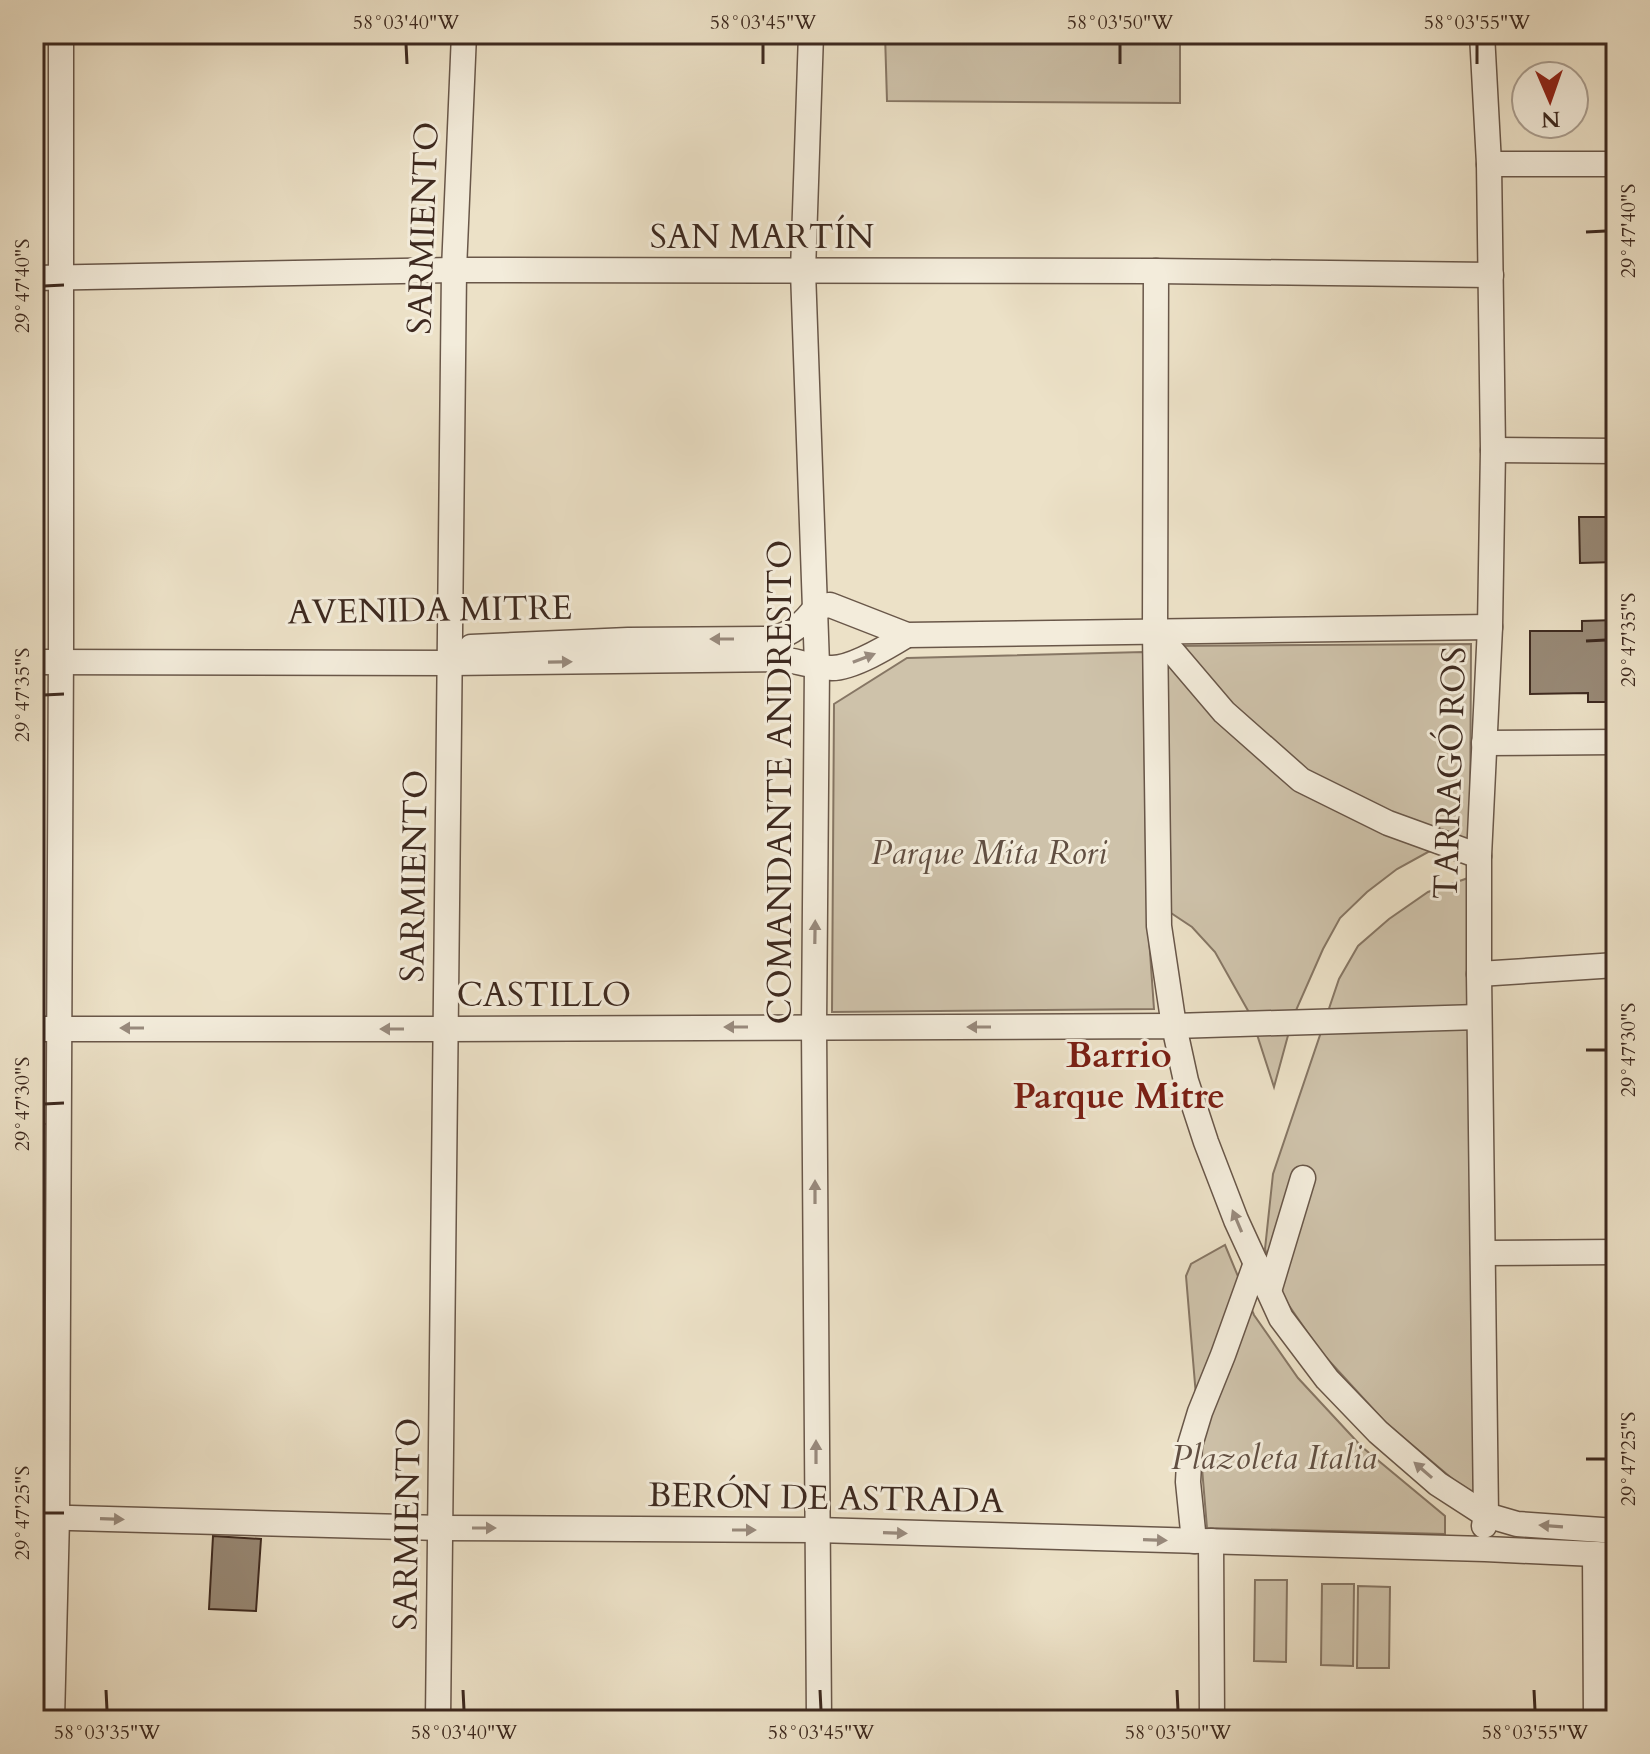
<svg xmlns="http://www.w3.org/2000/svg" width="1650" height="1754" font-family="Cardo,serif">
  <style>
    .green { fill: #cec2aa; stroke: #867664; stroke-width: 2 }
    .building { fill: #988976; stroke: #3d291f; stroke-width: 2 }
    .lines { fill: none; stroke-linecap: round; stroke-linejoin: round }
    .minor-casing { stroke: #695749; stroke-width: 27 }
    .minor { stroke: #f3ecdb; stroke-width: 24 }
    .oneway { fill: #988a7d }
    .ticks { fill: none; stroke: #3d291f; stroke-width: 3 }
    .labels { text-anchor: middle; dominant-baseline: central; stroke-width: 6; stroke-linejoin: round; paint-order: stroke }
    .street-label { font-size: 34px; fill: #3d291f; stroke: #f3ecdb }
    .park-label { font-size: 34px; font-style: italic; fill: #614f42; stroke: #f3ecdb }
    .neighbourhood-label { font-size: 36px; font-weight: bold; fill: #7a1f14; stroke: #f3ecdb }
    .neatline { fill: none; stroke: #3d291f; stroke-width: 3 }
    .ticks-label { font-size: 20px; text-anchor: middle; fill: #3d291f }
  </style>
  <rect width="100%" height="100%" fill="#ece1c7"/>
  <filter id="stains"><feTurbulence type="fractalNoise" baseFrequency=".0025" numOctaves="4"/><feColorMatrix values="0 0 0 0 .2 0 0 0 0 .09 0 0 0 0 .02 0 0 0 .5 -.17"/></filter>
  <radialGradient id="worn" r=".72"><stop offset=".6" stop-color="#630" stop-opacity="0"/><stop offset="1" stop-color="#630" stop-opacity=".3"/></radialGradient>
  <g class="green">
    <path d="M885 34H1180V103L887 101Z"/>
    <path d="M1471 644 1470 839 1428 852 1397 869 1367 892 1340 918 1323 949 1293 1017 1274 1087 1251 1016 1215 952 1192 927 1171 913 1167 646Z"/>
    <path d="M1143 652 1147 910 1154 1009 832 1012 834 704 907 658Z"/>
    <path d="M1471 877 1474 1497 1386 1423 1321 1352 1281 1294 1265 1249 1273 1174 1339 979 1358 946 1389 919 1428 892Z"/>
    <rect x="34" y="1124" width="18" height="105"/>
    <path d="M1225 1245 1254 1315 1298 1378 1362 1447 1445 1516V1534L1207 1528 1186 1276 1191 1264Z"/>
    <path d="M1255 1580H1287L1286 1662 1254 1661Z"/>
    <path d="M1322 1584H1354L1353 1666 1321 1665Z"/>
    <path d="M1358 1586 1390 1587 1389 1668H1357Z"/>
  </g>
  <g class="building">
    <path d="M1579 517H1616V562L1580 563Z"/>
    <path d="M1616 620V702H1588V693L1530 694V631H1582V621Z"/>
    <path d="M213 1536 261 1539 256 1611 209 1609Z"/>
  </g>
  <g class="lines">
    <defs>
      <g id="minor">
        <path d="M811 34 803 271 817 665 814 1027 819 1720"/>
        <path d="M1482 34 1489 164 1493 450 1490 627 1479 856V974L1486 1515 1484 1526"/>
        <path d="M1489 164H1616"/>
        <path d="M1156 271 1155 631 1159 926 1174 1026 1479 1017"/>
        <path d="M34 278 454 270 1156 271 1491 275"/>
        <path d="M1493 450 1616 451"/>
        <path d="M816 607 830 605 907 635 1490 627"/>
        <path d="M1155 631 1224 712 1301 780 1388 823 1479 856"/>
        <path d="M471 647 628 640 773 639C793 633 804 623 816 607"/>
        <path d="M34 662 451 663 782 659C796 661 819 668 832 668 853 668 889 646 907 635"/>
        <path d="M1484 743 1616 742"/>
        <path d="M1479 974 1616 965"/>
        <path d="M34 1029H446L1174 1026 1186 1081 1206 1142 1236 1220 1281 1318 1327 1379 1378 1432 1438 1484 1486 1515 1517 1524 1616 1531"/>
        <path d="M1483 1253 1616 1252"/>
        <path d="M1269 1291 1303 1178"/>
        <path d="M34 1517 441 1528 817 1530 1485 1549 1616 1555"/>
        <path d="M1194 1541 1188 1482 1190 1445 1200 1412 1223 1355 1256 1263"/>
        <path d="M1211 1541 1212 1720"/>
        <path d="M1595 1554 1596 1720"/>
        <path d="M52 1720 57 1517 61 646V34"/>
        <path d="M438 1720 454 270 464 34"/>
      </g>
    </defs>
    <use href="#minor" class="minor-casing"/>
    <use href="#minor" class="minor"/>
  </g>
  <defs><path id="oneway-solid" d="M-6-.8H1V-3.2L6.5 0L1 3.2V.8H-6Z" transform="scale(2)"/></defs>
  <g class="oneway">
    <use href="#oneway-solid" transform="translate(722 639) rotate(180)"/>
    <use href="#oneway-solid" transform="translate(864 658) rotate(-21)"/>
    <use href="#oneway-solid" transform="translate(560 662) rotate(-1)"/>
    <use href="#oneway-solid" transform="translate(815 932) rotate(-89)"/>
    <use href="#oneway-solid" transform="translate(736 1027) rotate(180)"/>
    <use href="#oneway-solid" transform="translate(979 1027) rotate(180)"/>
    <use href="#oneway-solid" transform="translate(132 1028) rotate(-180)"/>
    <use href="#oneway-solid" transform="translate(392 1029) rotate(-180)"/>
    <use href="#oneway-solid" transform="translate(815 1192) rotate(-90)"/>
    <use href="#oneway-solid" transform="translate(1237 1221) rotate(-113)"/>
    <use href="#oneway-solid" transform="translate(816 1452) rotate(-90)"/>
    <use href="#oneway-solid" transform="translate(1423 1470) rotate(-139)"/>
    <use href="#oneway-solid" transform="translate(112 1519) rotate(2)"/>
    <use href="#oneway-solid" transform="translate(1551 1526) rotate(-176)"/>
    <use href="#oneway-solid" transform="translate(484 1528)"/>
    <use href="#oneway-solid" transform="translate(744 1530)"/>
    <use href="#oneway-solid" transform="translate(895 1533) rotate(2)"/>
    <use href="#oneway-solid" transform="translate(1155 1540) rotate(2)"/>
  </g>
  <path class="ticks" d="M406 44 407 64M763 44V64M1120 44V64M1477 44V64M1586 232 1606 231M44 286 64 285M1586 641 1606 640M44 695 64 694M1586 1050H1606M44 1104 64 1103M1586 1459H1606M44 1513H64M106 1690 107 1710M463 1690 464 1710M820 1690 821 1710M1177 1690 1178 1710M1534 1690 1535 1710"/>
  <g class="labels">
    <g class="street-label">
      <text transform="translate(423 228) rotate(-88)">SARMIENTO</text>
      <text x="762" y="237">SAN MARTÍN</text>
      <text transform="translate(430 610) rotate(-1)">AVENIDA MITRE</text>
      <text transform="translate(1450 773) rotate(-88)">TARRAGÓ ROS</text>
      <text transform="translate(780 782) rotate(-90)">COMANDANTE ANDRESITO</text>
      <text transform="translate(414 876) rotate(-89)">SARMIENTO</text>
      <text x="544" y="995">CASTILLO</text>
      <text transform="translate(826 1498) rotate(1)">BERÓN DE ASTRADA</text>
      <text transform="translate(407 1524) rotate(-89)">SARMIENTO</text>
    </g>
    <g class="park-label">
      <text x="989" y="853">Parque Mita Rori</text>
      <text x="1274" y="1458">Plazoleta Italia</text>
    </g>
    <g class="neighbourhood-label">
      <text x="1119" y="1055">Barrio<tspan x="1119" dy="41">Parque Mitre</tspan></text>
    </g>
  </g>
  <rect width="1650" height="1754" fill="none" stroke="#ece1c7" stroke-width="88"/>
  <g transform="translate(1550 100) rotate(178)"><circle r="38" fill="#f3ecdb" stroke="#aa9e90" stroke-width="2"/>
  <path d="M0-6L14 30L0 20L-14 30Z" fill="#8f2418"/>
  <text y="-12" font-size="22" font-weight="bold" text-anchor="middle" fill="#3d291f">N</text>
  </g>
  <rect x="44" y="44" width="1562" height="1666" class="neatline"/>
  <g class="ticks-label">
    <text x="406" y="29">58°03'40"W</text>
    <text x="763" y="29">58°03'45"W</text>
    <text x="1120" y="29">58°03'50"W</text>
    <text x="1477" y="29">58°03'55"W</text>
    <text transform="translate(1628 231) rotate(-90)" y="7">29°47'40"S</text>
    <text transform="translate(22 286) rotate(-90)" y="7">29°47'40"S</text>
    <text transform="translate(1628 640) rotate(-90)" y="7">29°47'35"S</text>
    <text transform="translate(22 695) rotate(-90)" y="7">29°47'35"S</text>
    <text transform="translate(1628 1050) rotate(-90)" y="7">29°47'30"S</text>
    <text transform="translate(22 1104) rotate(-90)" y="7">29°47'30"S</text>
    <text transform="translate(1628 1459) rotate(-90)" y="7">29°47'25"S</text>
    <text transform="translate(22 1513) rotate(-90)" y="7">29°47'25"S</text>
    <text x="107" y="1739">58°03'35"W</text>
    <text x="464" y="1739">58°03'40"W</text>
    <text x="821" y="1739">58°03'45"W</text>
    <text x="1178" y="1739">58°03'50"W</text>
    <text x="1535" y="1739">58°03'55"W</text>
  </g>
  <rect width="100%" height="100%" filter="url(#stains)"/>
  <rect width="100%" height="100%" fill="url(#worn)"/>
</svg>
